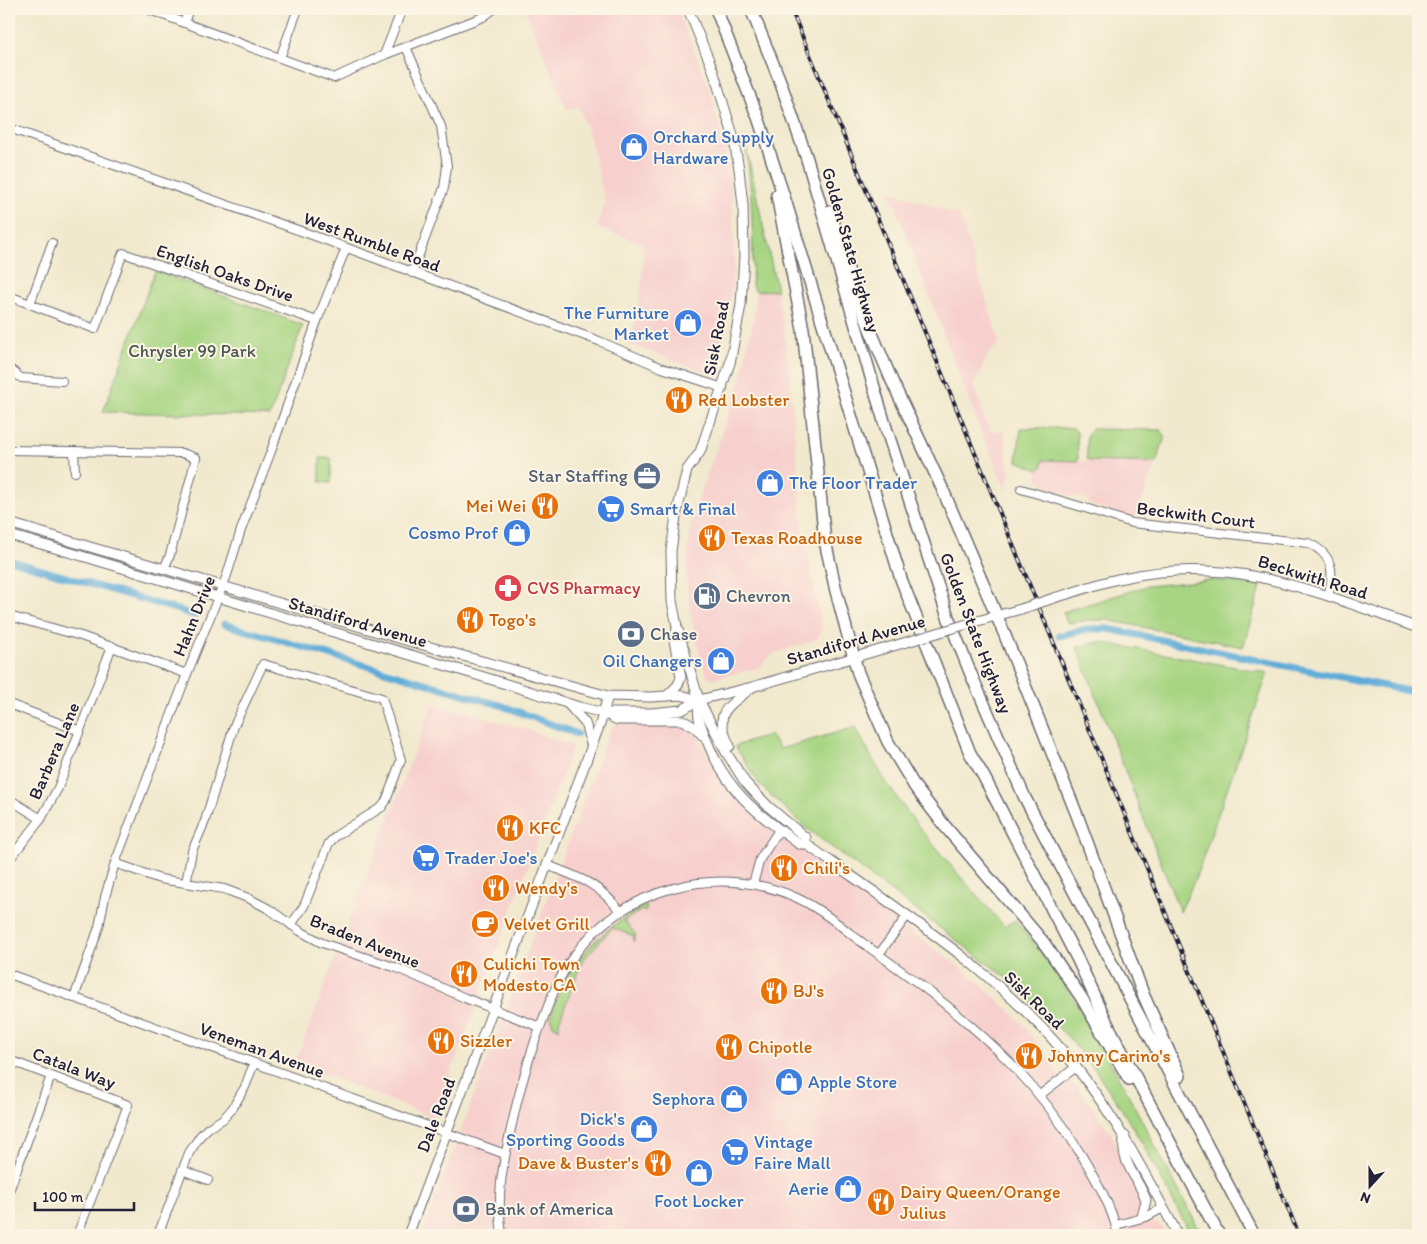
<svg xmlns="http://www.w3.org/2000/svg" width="1427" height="1244" font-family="Itim,sans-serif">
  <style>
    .built { fill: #f7d0ce }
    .green { fill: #a8d583; stroke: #657c5f }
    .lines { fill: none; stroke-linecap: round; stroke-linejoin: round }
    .canal { stroke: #5eacd8; stroke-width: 7 }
    .minor-casing { stroke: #6a686e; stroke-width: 10 }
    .major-casing { stroke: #6a686e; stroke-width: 11 }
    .highway-casing { stroke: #6a686e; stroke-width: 14 }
    .minor { stroke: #fff; stroke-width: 8 }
    .major { stroke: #fff; stroke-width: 9 }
    .highway { stroke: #fff; stroke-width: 11 }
    .rail-casing { stroke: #22223b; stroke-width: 4 }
    .rail { stroke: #fcf5e5; stroke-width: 2; stroke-dasharray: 5.5; stroke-linecap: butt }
    .major-bridge-casing { stroke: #6a686e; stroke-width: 11; stroke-linecap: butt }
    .major-bridge { stroke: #fff; stroke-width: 9 }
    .labels { text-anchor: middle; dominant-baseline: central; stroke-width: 4; stroke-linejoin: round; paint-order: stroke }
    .shop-label { font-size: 18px; fill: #366cbe; stroke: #fcf5e5; text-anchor: start }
    .street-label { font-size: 18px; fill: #22223b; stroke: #fcf5e5 }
    .park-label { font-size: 18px; fill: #4a5851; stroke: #fcf5e5 }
    .food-label { font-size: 18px; fill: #c56008; stroke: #fcf5e5; text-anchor: start }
    .service-label { font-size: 18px; fill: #4e5e75; stroke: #fcf5e5; text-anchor: start }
    .health-label { font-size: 18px; fill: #be3a42; stroke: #fcf5e5; text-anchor: start }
  </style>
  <rect width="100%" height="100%" fill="#fcf5e5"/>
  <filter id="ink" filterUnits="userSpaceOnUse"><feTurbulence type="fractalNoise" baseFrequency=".02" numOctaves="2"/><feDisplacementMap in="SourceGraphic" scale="10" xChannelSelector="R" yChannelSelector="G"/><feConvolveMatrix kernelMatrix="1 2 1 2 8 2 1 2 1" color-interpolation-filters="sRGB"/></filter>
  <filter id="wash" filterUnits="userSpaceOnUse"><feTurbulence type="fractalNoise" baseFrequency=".0096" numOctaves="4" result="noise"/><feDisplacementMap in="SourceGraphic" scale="20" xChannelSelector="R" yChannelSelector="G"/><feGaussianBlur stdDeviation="1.12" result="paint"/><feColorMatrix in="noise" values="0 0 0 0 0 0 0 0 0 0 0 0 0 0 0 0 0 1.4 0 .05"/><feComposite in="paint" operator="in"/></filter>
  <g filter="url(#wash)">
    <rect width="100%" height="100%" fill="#f1e9cd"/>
    <g class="built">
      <path d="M525 9H677L712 96 725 150 732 195 734 239 733 285 716 372 711 374 629 344 635 323 642 282 644 244 597 227 605 202 589 136 579 106 567 110Z"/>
      <path d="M889 190 960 216 1000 343 987 355 980 375 974 382 983 415 990 431H1005L1007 461 1011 474 1008 479 1007 492 981 432Z"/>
      <path d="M777 290 784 330 789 371 803 529 822 629 817 639 773 654 758 668 713 679 707 676 701 660 690 613 687 584V557L691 525 698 500 741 379 753 319 756 291Z"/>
      <path d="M1042 460 1156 463 1137 515 1133 518 1089 504 1088 500 1077 496 1073 497 1049 488 1037 479 1039 470 1042 467Z"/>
      <path d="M433 703 526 729 573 746 434 1118 295 1063Z"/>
      <path d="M621 723 687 724 698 736 712 767 721 780 747 809 978 981 1019 1020 1053 1062 1055 1071 1068 1084 1077 1086 1112 1135 1125 1167 1142 1199V1208L1151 1222 1156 1223 1161 1226 1166 1235H422L610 729 614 725Z"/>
    </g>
    <g class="green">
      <path d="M746 147 777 290 756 291 752 286C754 239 752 195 746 147Z"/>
      <path d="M155 271 303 325 270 416 103 412Z"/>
      <path d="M1021 428H1073L1077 432 1078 461 1043 460 1042 467 1039 470 1017 461Z"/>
      <path d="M1092 429 1161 430 1165 437 1156 463 1090 461 1087 459V436Z"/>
      <path d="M320 458H331V483L320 482Z"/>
      <path d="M1210 580 1238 582 1261 586 1243 647 1107 620H1089L1067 623 1063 612 1147 586Z"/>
      <path d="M1099 642 1268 673 1196 877 1180 912 1077 647Z"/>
      <path d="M856 727C891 804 950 864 1005 927L1015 920 1059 975 1095 1034 1130 1098 1202 1235H1191L1145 1148 1119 1105 1094 1068 1068 1037 1003 975 806 828 760 785 735 746 770 735 780 749Z"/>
      <path d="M644 905 647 907 645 912 642 910 624 921 636 935 634 941H633L634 936 612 928 582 961 559 1022V1029L553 1025 551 1018C563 965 599 932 644 905Z"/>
    </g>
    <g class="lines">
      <g class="canal">
        <path d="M9 560 195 615"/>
        <path d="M224 624 503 706 577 734"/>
        <path d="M1059 636 1087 629H1108L1418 693"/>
      </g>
    </g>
  </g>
  <g filter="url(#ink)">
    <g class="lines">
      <defs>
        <g id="minor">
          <path d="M147 9 334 78 384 55 483 17 494 9"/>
          <path d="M184 23 189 9"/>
          <path d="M406 47 441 126 447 166 444 188 412 273"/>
          <path d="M384 55 402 9"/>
          <path d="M280 58 298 9"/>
          <path d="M9 128 312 235 599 341 662 368 723 388"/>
          <path d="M9 296 95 329 123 253 317 321"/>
          <path d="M30 304 52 243"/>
          <path d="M9 368 21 378 62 381"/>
          <path d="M9 450 182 453 196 458 170 555 164 569"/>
          <path d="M74 451 75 472"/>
          <path d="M1021 489 1082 507 1132 523 1308 543C1333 554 1335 572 1328 596"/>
          <path d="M9 616 81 636 187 674"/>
          <path d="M9 704 80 731"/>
          <path d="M9 799 41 819"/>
          <path d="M9 860 41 819 58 788 112 646"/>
          <path d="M115 863 160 879 224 889 248 898 269 909 300 931 322 943 397 968 465 998 540 1027"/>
          <path d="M547 865C580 878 597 882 621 912"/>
          <path d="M186 883 192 851 205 821 234 726 263 664 382 698 401 760 386 801 382 807 337 835 329 843 304 906 291 925"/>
          <path d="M753 884 760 859 779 830"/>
          <path d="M879 954 907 916"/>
          <path d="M9 974 505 1154"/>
          <path d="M74 998 99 927 105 897 115 863 187 674 227 575 241 530 270 454 317 321 346 248"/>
          <path d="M9 1060 128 1105 77 1235"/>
          <path d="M1040 1095 1076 1067"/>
          <path d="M182 1170 208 1180"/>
          <path d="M9 1191 51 1076"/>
          <path d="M1116 1225 1146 1217 1163 1208"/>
          <path d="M158 1235 189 1153 200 1136 208 1128 223 1119 232 1109 245 1087 254 1063"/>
          <path d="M502 1235C496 1194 503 1164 512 1124 518 1096 526 1068 535 1041 546 1012 555 982 573 957 622 887 720 862 797 898 817 907 835 921 852 935 874 951 896 967 918 983 986 1035 1038 1083 1082 1156 1097 1181 1112 1207 1118 1235"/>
        </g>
        <g id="major">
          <path d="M688 9 713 70 733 135 739 169 743 205 744 256 741 305 730 363 700 452 687 470 676 516 671 551 672 601 677 626 699 700 726 752 745 782 756 794 769 807 806 838V844"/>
          <path d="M9 523 405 640 594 692 608 696 651 697 681 695 699 700"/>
          <path d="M9 535C106 562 203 593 300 622 393 650 487 677 579 707L604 713H651L682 710 699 700 752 687 907 642"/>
          <path d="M1057 597C1079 591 1101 582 1123 578 1234 554 1316 592 1418 628"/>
          <path d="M974 622 1021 609"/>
          <path d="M667 696 678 685 681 677 674 640 677 629"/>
          <path d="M699 700C697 720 700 722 707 741 726 790 757 814 799 844H806C900 911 1004 975 1076 1067 1117 1119 1147 1177 1178 1235"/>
          <path d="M568 704 585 723 592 747"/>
          <path d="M604 713 617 720H682L696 728 702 735"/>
          <path d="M730 746C713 713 725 709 750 689"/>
          <path d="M1125 1136C1118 1160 1139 1179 1146 1200L1142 1217"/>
          <path d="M408 1235 600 724 608 696"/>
        </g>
        <g id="highway">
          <path d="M716 9 759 120 785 200 901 579 970 753 984 777 1078 960 1107 1023 1219 1235"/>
          <path d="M751 9 780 81 807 159 886 428 948 617 970 672 1025 798 1254 1235"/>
          <path d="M777 195 803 329 825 541 836 591 858 673 888 742 915 787 944 825 1044 943 1081 997 1129 1079"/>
          <path d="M830 211 850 276 870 329 892 381 942 488 1004 633 1077 815 1143 994 1180 1076"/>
        </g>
      </defs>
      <use href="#minor" class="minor-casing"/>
      <use href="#major" class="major-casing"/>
      <use href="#highway" class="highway-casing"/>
      <use href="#minor" class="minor"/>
      <use href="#major" class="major"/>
      <use href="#highway" class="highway"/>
      <defs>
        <path id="rail" d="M791 9 1299 1235"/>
      </defs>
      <use href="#rail" class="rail-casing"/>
      <use href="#rail" class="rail"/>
      <defs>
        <g id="major-bridge">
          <path d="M1021 609 1057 597"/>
          <path d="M907 642 974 622"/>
        </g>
      </defs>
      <use href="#major-bridge" class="major-bridge-casing"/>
      <use href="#major-bridge" class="major-bridge"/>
    </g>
  </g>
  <defs>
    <symbol id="shop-disc" viewBox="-11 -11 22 22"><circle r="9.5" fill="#3f7fe0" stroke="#fcf5e5"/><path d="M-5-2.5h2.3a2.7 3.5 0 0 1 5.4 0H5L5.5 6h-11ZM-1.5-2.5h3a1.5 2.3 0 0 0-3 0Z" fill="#fff"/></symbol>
    <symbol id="restaurant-disc" viewBox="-11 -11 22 22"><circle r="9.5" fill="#e8710a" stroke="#fcf5e5"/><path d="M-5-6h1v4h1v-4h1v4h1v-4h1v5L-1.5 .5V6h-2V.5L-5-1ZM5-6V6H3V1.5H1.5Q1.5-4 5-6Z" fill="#fff"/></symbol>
    <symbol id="office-disc" viewBox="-11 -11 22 22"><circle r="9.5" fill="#5c6f8a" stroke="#fcf5e5"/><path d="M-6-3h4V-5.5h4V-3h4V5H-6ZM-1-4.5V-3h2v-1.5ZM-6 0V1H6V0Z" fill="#fff"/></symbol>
    <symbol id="supermarket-disc" viewBox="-11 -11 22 22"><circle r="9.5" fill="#3f7fe0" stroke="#fcf5e5"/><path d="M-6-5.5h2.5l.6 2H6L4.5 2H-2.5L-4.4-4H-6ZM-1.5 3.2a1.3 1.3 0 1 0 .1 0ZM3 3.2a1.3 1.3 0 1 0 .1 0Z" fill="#fff"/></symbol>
    <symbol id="pharmacy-disc" viewBox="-11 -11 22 22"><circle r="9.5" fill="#e0444e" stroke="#fcf5e5"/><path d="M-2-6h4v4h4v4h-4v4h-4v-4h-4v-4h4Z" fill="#fff"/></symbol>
    <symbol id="fuel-disc" viewBox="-11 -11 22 22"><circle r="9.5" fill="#5c6f8a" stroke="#fcf5e5"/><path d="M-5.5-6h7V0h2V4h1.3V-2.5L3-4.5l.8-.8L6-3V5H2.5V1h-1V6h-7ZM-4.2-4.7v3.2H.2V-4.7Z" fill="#fff"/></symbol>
    <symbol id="bank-disc" viewBox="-11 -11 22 22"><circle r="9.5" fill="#5c6f8a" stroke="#fcf5e5"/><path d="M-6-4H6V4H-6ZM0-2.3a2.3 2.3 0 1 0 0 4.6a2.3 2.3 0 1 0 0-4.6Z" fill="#fff"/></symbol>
    <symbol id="cafe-disc" viewBox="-11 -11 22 22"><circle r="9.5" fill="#e8710a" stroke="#fcf5e5"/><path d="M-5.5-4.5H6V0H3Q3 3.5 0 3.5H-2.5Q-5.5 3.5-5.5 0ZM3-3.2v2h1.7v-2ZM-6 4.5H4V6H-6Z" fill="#fff"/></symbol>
  </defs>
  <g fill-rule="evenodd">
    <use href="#shop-disc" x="618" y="131" width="32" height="32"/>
    <use href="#shop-disc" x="672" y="307" width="32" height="32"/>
    <use href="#restaurant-disc" x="663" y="384" width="32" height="32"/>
    <use href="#office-disc" x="631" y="460" width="32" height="32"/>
    <use href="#shop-disc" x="754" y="467" width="32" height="32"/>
    <use href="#restaurant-disc" x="529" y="490" width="32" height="32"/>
    <use href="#supermarket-disc" x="595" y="493" width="32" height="32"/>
    <use href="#shop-disc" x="501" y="517" width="32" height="32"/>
    <use href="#restaurant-disc" x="696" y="522" width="32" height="32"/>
    <use href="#pharmacy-disc" x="492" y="572" width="32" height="32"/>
    <use href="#fuel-disc" x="691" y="580" width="32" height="32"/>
    <use href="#restaurant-disc" x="454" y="604" width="32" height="32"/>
    <use href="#bank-disc" x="615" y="618" width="32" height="32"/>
    <use href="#shop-disc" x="705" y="645" width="32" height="32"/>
    <use href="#restaurant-disc" x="494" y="812" width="32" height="32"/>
    <use href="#supermarket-disc" x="410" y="842" width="32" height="32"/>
    <use href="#restaurant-disc" x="768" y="852" width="32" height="32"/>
    <use href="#restaurant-disc" x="480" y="872" width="32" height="32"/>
    <use href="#cafe-disc" x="469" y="908" width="32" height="32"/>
    <use href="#restaurant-disc" x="448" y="958" width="32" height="32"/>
    <use href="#restaurant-disc" x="758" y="975" width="32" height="32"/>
    <use href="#restaurant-disc" x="425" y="1025" width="32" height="32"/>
    <use href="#restaurant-disc" x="713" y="1031" width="32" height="32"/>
    <use href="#restaurant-disc" x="1013" y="1040" width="32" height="32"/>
    <use href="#shop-disc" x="773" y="1066" width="32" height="32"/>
    <use href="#shop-disc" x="718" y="1083" width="32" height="32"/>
    <use href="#shop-disc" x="628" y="1113" width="32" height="32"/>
    <use href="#supermarket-disc" x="719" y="1136" width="32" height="32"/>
    <use href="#restaurant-disc" x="642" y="1147" width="32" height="32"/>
    <use href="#shop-disc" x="683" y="1157" width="32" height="32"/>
    <use href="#shop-disc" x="832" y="1173" width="32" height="32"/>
    <use href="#restaurant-disc" x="865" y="1186" width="32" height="32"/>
    <use href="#bank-disc" x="450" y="1193" width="32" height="32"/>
  </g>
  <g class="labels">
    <g class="shop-label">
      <text x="653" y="137">Orchard Supply<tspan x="653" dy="21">Hardware</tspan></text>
      <text x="669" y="313" text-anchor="end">The Furniture<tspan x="669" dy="21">Market</tspan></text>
      <text x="789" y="483">The Floor Trader</text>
      <text x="630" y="509">Smart &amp; Final</text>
      <text x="498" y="533" text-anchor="end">Cosmo Prof</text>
      <text x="702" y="661" text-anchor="end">Oil Changers</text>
      <text x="445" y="858">Trader Joe's</text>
      <text x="808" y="1082">Apple Store</text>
      <text x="715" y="1099" text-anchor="end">Sephora</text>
      <text x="625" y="1119" text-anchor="end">Dick's<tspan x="625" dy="21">Sporting Goods</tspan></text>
      <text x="754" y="1142">Vintage<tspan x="754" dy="21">Faire Mall</tspan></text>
      <text x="829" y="1189" text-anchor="end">Aerie</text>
      <text x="699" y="1201" text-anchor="middle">Foot Locker</text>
    </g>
    <g class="street-label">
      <text transform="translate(372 242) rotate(20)">West Rumble Road</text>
      <text transform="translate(851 250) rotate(74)">Golden State Highway</text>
      <text transform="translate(225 273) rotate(19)">English Oaks Drive</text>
      <text transform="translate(716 338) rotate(-79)">Sisk Road</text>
      <text transform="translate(1196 515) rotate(7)">Beckwith Court</text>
      <text transform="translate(1313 577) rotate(17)">Beckwith Road</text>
      <text transform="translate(194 616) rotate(-68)">Hahn Drive</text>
      <text transform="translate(358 622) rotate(16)">Standiford Avenue</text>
      <text transform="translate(976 633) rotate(69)">Golden State Highway</text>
      <text transform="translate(856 640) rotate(-16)">Standiford Avenue</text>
      <text transform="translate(54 751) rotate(-67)">Barbera Lane</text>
      <text transform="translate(365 941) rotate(22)">Braden Avenue</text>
      <text transform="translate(1034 1000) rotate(44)">Sisk Road</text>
      <text transform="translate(262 1050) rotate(20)">Veneman Avenue</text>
      <text transform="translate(74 1068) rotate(21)">Catala Way</text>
      <text transform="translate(436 1115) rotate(-69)">Dale Road</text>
    </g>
    <g class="park-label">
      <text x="192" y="351">Chrysler 99 Park</text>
    </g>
    <g class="food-label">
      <text x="698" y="400">Red Lobster</text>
      <text x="526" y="506" text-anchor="end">Mei Wei</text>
      <text x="731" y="538">Texas Roadhouse</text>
      <text x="489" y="620">Togo's</text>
      <text x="529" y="828">KFC</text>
      <text x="803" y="868">Chili's</text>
      <text x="515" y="888">Wendy's</text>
      <text x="504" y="924">Velvet Grill</text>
      <text x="483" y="964">Culichi Town<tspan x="483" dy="21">Modesto CA</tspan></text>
      <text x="793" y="991">BJ's</text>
      <text x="460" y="1041">Sizzler</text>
      <text x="748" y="1047">Chipotle</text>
      <text x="1048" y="1056">Johnny Carino's</text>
      <text x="639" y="1163" text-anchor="end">Dave &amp; Buster's</text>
      <text x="900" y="1192">Dairy Queen/Orange<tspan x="900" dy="21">Julius</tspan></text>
    </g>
    <g class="service-label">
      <text x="628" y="476" text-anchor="end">Star Staffing</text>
      <text x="726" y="596">Chevron</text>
      <text x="650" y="634">Chase</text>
      <text x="485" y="1209">Bank of America</text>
    </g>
    <g class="health-label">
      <text x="527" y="588">CVS Pharmacy</text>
    </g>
  </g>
  <rect width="1427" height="1244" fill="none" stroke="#fcf5e5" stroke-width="30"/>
  <g transform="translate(1370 1186) rotate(201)" stroke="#fcf5e5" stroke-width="4" paint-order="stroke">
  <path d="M0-4L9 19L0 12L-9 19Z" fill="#22223b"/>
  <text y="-8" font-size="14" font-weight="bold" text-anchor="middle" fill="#22223b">N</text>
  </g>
  <path d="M35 1202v8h99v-8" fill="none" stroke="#22223b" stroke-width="2.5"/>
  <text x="42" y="1202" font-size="15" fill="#22223b" stroke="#fcf5e5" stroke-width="4" paint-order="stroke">100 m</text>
</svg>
